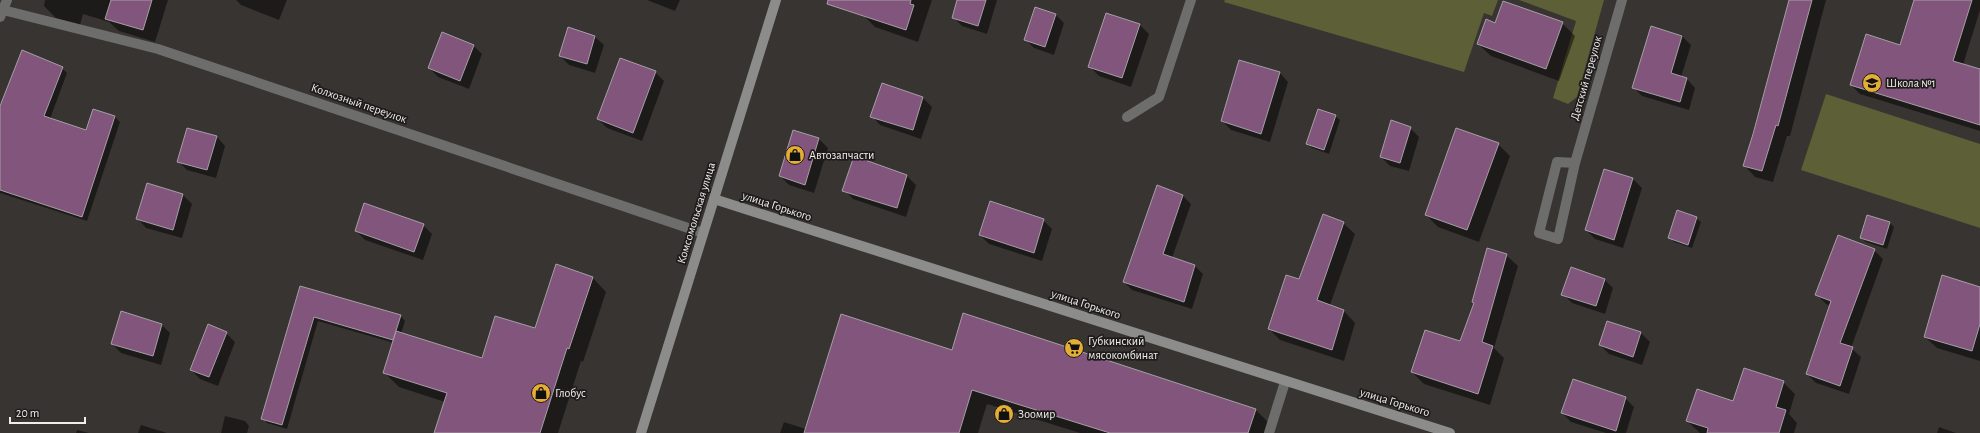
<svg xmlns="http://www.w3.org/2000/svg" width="1980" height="433" font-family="'Alegreya Sans',sans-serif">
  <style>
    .green { fill: #5d5f37 }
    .shadow { fill: #0007 }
    .building { fill: #82557d; stroke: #a4a0a4 }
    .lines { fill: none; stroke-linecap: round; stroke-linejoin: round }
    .street { stroke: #6d6e6c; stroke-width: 10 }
    .secondary { stroke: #8c8d8a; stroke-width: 10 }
    .labels { text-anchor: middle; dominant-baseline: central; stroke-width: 3.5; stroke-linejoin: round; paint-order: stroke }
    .street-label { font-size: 12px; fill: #f0edeb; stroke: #1e1c1b }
    .poi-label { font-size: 12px; fill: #f0edeb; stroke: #1e1c1b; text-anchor: start }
  </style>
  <rect width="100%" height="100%" fill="#383431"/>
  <g class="green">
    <path d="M1225 0H1498L1492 16 1484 13 1464 72 1224 2Z"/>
    <path d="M1519 0H1604L1577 97 1568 104 1553 98 1576 21Z"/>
    <path d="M1826 94 1980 144V228L1801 170Z"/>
  </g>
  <g class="shadow">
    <path d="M45 0H168L155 42 119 31 109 22 83 14 80 25 56 18 44 6Z"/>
    <path d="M236 0H287L279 20 241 5Z"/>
    <path d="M647 0H680L675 11Z"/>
    <path d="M868 0H932L918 42 875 27 863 15Z"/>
    <path d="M958 0H997L987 34 962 26 953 17Z"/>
    <path d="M1789 0H1826L1790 136H1787L1773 182 1755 177 1744 165Z"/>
    <path d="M1915 0H1980V10L1963 65 1980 70V131L1860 94 1851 85 1901 46Z"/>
    <path d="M1055 14 1064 23 1054 55 1034 48 1025 39Z"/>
    <path d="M1107 14 1140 25 1149 34 1131 87 1099 76 1090 67Z"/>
    <path d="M1562 23 1575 36 1559 81 1491 56 1478 44 1496 24Z"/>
    <path d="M1682 36 1691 45 1681 77 1687 79 1695 88 1689 110 1642 96 1633 87Z"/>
    <path d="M595 37 604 45 595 73 569 65 560 56Z"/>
    <path d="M473 45 482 54 469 89 438 77 429 68Z"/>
    <path d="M62 68 67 73 50 119 86 131 93 110 115 117 120 122 87 221 0 193V103H2Z"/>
    <path d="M655 72 664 81 642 141 607 128 598 119Z"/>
    <path d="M1280 73 1288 82 1270 142 1231 130 1222 121Z"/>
    <path d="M882 84 923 98 932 107 921 139 880 125 872 116Z"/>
    <path d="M1335 116 1340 120 1329 154 1312 148 1307 144Z"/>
    <path d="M1410 128 1419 137 1409 171 1390 166 1381 157Z"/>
    <path d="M794 131 819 139 828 148 814 193 789 185 780 176Z"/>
    <path d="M217 137 225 146 216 178 187 170 178 161Z"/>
    <path d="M1498 144 1510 156 1479 242 1438 227 1426 215Z"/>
    <path d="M1605 170 1633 179 1642 188 1623 248 1595 239 1586 230Z"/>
    <path d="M907 176 916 185 906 217 853 199 844 190Z"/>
    <path d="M183 195 192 204 182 238 146 228 138 219Z"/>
    <path d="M1183 196 1191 204 1172 258 1194 265 1203 274 1192 309 1132 290 1124 282Z"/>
    <path d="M1868 216 1890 223 1894 227 1887 249 1866 242 1861 238Z"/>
    <path d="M1696 218 1701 222 1692 248 1674 242 1670 238Z"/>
    <path d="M1043 220 1052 229 1042 261 989 244 980 235Z"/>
    <path d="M1343 223 1355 234 1330 305 1344 311 1355 323 1344 361 1280 340 1269 329 1300 280Z"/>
    <path d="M423 225 432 234 423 260 365 240 356 231Z"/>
    <path d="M1874 250 1883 259 1851 348 1861 357 1849 394 1816 383 1807 374 1831 306 1826 304 1817 295Z"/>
    <path d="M1506 255 1518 266 1494 348 1504 358 1490 405 1424 384 1412 372 1461 342Z"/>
    <path d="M592 277 606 292 583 362 581 361 558 433H435L445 402 399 387 385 373 394 343 318 321 287 429 267 423 263 418 300 287 401 316 405 321 401 334 483 360 536 329Z"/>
    <path d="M1604 279 1613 288 1605 314 1572 303 1563 294Z"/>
    <path d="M1980 288V361L1937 348 1925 337Z"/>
    <path d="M1608 322 1641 333 1650 342 1642 365 1609 354 1600 345Z"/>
    <path d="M161 324 170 333 161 365 121 353 112 344Z"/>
    <path d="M226 333 235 342 218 386 200 379 191 370Z"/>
    <path d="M952 351 1256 410 1270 424 1267 433H1080L987 404 978 433H780L784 422 806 429Z"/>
    <path d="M1783 382 1795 394 1789 414 1797 423 1794 433H1700L1687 421Z"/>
    <path d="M1625 398 1634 407 1626 433H1606L1571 422 1562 413Z"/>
    <path d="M225 416 245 421 249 426 247 433H221Z"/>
    <path d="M141 425 167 433H138Z"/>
    <path d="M1939 427 1956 433H1937Z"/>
    <path d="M77 430 89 433H76Z"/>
  </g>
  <g class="building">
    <path d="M111 0H152L143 30 105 19Z"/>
    <path d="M828 0H911L910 4 914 5 906 30 827 4Z"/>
    <path d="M957 0H986L978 26 952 18Z"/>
    <path d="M1789 0H1812L1778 126 1776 125 1762 171 1743 166 1753 134Z"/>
    <path d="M1914 0H1972L1953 61 1980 69V125L1850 85 1866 34 1900 45Z"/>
    <path d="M1503 1 1563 22 1546 69 1477 44 1486 19 1495 23Z"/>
    <path d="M1035 7 1056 14 1045 47 1024 40Z"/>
    <path d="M1106 13 1140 24 1122 78 1088 67Z"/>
    <path d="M1651 26 1682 36 1671 73 1687 78 1680 102 1632 88Z"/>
    <path d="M568 27 595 36 587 64 559 56Z"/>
    <path d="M442 32 474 45 460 81 428 68Z"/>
    <path d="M22 50 63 67 44 116 86 130 93 109 115 116 82 217 0 190V106Z"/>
    <path d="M620 58 656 71 633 133 597 119Z"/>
    <path d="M1239 60 1280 72 1261 134 1221 121Z"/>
    <path d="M882 83 923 97 913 130 870 117Z"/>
    <path d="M1318 109 1336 115 1324 150 1306 144Z"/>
    <path d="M1391 120 1411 127 1400 163 1380 157Z"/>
    <path d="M187 128 217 136 207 170 177 162Z"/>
    <path d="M1456 128 1499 143 1467 230 1425 215Z"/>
    <path d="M793 130 819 138 805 185 779 176Z"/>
    <path d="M854 156 907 175 897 208 842 191Z"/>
    <path d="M1604 169 1633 178 1614 240 1585 230Z"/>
    <path d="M147 183 183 194 173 230 136 219Z"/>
    <path d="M1157 185 1183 195 1163 254 1195 265 1184 302 1123 282Z"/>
    <path d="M990 201 1044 219 1034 253 979 235Z"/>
    <path d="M364 203 424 224 414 252 355 231Z"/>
    <path d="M1677 210 1697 217 1688 245 1668 238Z"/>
    <path d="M1323 214 1344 222 1317 300 1344 310 1332 350 1268 329 1286 275 1299 279Z"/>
    <path d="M1867 215 1890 222 1883 245 1860 238Z"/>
    <path d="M1838 235 1875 249 1840 343 1853 347 1840 386 1806 374 1831 301 1815 295Z"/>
    <path d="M1487 248 1507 254 1482 342 1493 346 1478 394 1411 372 1425 330 1460 341 1474 303 1472 302Z"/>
    <path d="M556 264 593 277 569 349 567 348 540 433H434L447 393 383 373 396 331 482 358 495 316 535 328Z"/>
    <path d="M1571 267 1605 279 1596 306 1561 295Z"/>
    <path d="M1942 275 1980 287V324L1972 351 1924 337Z"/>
    <path d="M300 286 401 315 393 340 314 317 282 425 261 419Z"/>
    <path d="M121 311 162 324 153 356 111 344Z"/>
    <path d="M963 313 1256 409 1248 433H1110L972 390 959 433H804L841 314 952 350Z"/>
    <path d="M1607 321 1641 332 1633 357 1599 345Z"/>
    <path d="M208 324 227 332 209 377 190 370Z"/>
    <path d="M1744 368 1784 381 1776 407 1786 410 1779 433H1707L1708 428 1686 421 1697 389 1733 401Z"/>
    <path d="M1573 379 1626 397 1616 431 1561 413Z"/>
  </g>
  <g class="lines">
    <g class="street">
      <path d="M3 10 158 49 703 233"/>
      <path d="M0 17 7 0"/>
      <path d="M1127 117 1159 97 1191 0"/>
      <path d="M1575 163 1557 162 1539 233 1558 239 1575 163 1622 0"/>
      <path d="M1269 433 1285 382"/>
    </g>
    <g class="secondary">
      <path d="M714 199 1450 433"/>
      <path d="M641 433 776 0"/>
    </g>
  </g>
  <defs>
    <symbol id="school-disc" viewBox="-11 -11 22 22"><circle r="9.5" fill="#e4ae35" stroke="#1e1c1b"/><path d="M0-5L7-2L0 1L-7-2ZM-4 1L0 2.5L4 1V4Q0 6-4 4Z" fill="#111"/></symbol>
    <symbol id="shop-disc" viewBox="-11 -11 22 22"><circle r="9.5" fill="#e4ae35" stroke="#1e1c1b"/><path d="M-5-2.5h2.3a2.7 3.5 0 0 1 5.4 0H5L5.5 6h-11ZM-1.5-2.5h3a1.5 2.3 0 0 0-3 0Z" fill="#111"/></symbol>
    <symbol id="supermarket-disc" viewBox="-11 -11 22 22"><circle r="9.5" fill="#e4ae35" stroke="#1e1c1b"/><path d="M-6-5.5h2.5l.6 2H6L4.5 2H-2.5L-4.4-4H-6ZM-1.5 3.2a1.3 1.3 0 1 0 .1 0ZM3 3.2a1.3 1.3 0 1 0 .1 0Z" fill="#111"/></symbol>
  </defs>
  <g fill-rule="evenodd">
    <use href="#school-disc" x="1861" y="72" width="22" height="22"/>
    <use href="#shop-disc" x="784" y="144" width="22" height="22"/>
    <use href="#supermarket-disc" x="1063" y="337" width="22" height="22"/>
    <use href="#shop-disc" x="530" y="382" width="22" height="22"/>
    <use href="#shop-disc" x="993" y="403" width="22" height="22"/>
  </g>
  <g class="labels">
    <g class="street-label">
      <text transform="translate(1586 78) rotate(-74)">Детский переулок</text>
      <text transform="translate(359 103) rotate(19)">Колхозный переулок</text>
      <text transform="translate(777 206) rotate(18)">улица Горького</text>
      <text transform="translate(696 213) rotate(-73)">Комсомольская улица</text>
      <text transform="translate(1086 304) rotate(18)">улица Горького</text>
      <text transform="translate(1395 402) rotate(17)">улица Горького</text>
    </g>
    <g class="poi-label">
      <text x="1886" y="83">Школа №1</text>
      <text x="809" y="155">Автозапчасти</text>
      <text x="1088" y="341">Губкинский<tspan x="1088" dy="14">мясокомбинат</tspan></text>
      <text x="555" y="393">Глобус</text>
      <text x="1018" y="414">Зоомир</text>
    </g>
  </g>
  <path d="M10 417v6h75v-6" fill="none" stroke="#f0edeb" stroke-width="2"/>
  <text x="16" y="417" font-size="12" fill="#f0edeb" stroke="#1e1c1b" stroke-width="3" paint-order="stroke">20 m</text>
</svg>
